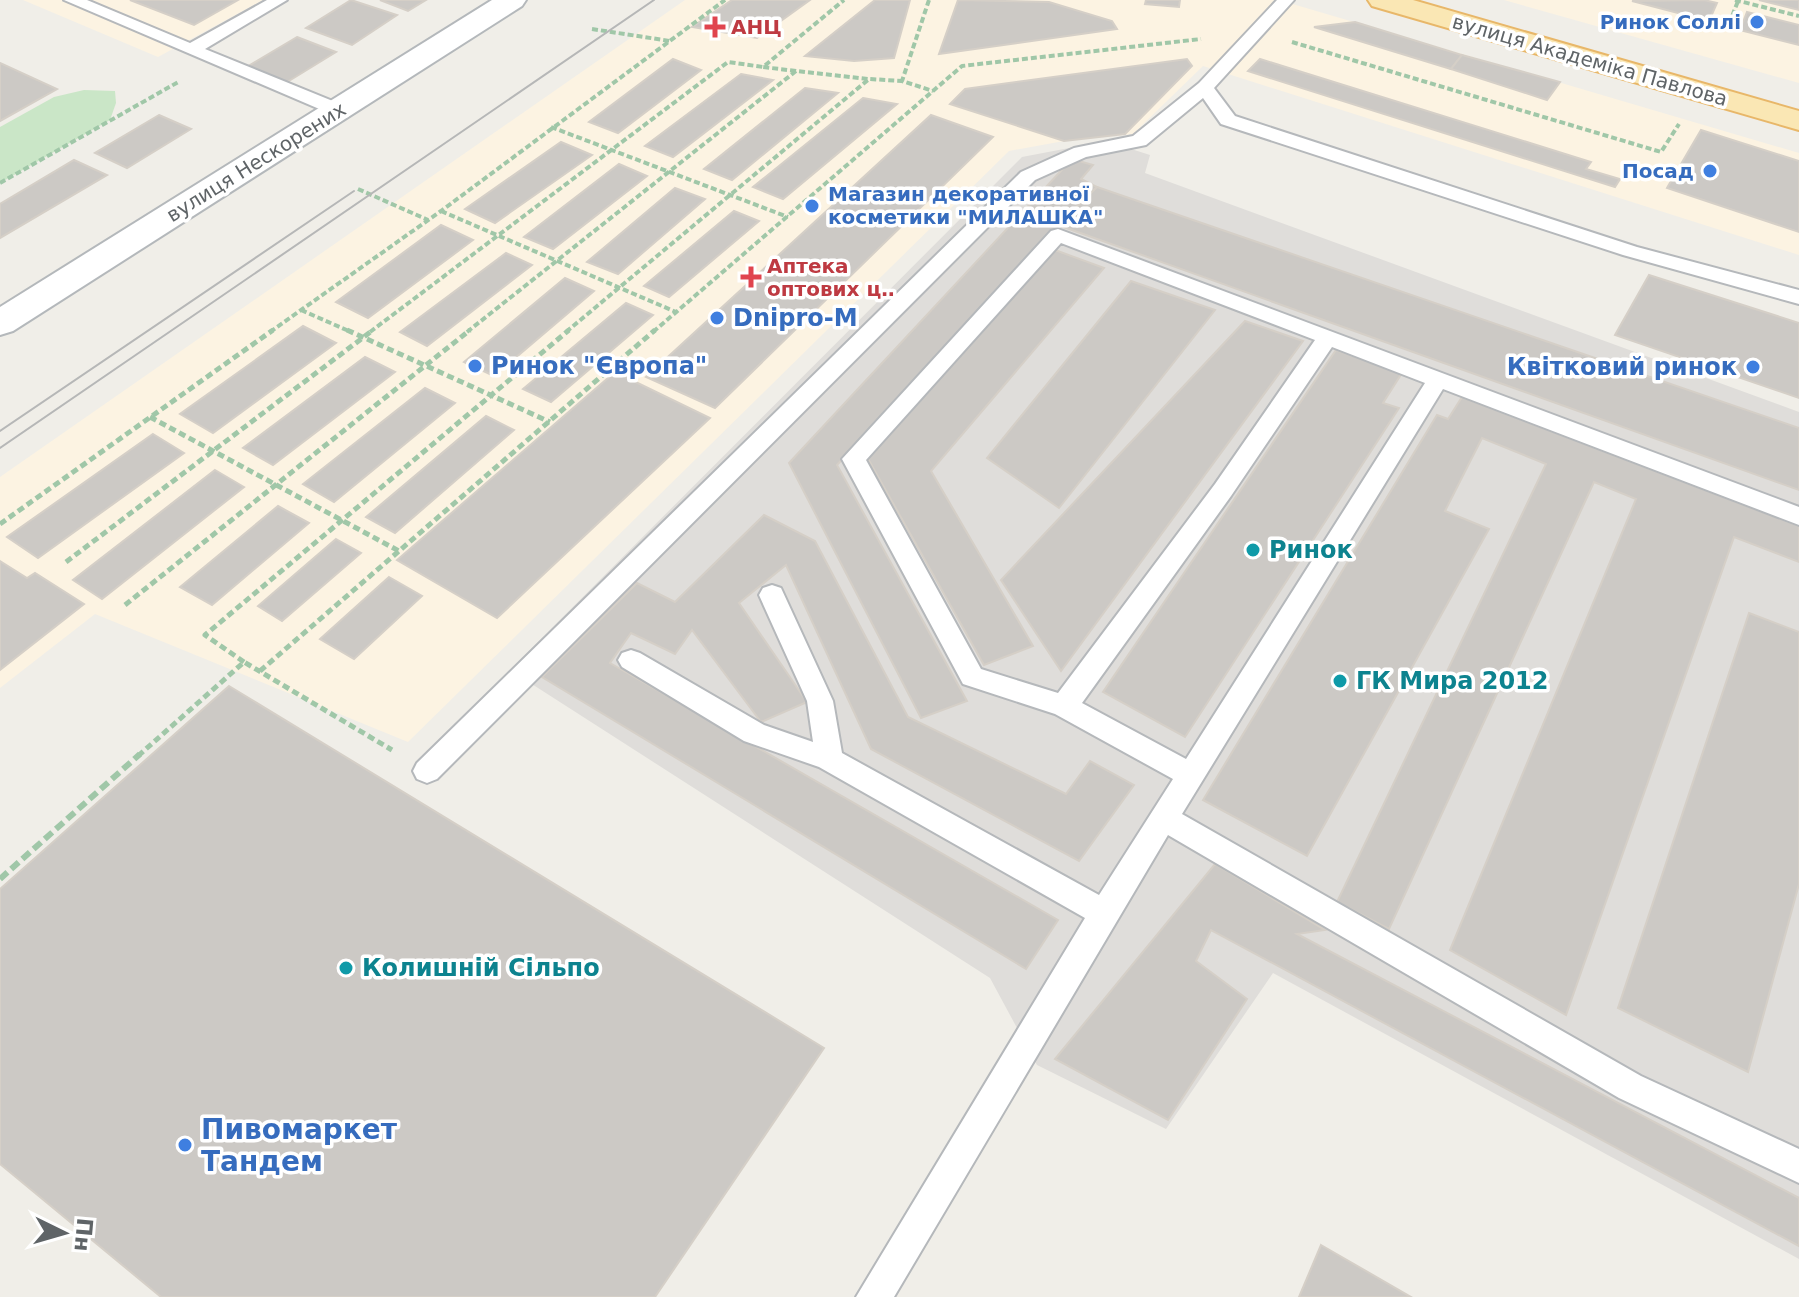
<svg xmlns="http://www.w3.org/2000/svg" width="1799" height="1297" font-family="'DejaVu Sans',sans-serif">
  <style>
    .commercial { fill: #fcf3e2 }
    .industrial { fill: #dfddda }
    .green { fill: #cae6c7 }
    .building { fill: #ccc9c5; stroke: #d5cfc7; stroke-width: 2 }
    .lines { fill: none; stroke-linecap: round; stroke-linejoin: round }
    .lane-casing { stroke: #b5b8bb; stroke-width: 4 }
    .secondary-casing { stroke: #b4b8bb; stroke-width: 4 }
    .primary-casing { stroke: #e8b769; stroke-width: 4 }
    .path-far2 { stroke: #a0c7a8; stroke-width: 4; stroke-dasharray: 6 3; stroke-linecap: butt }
    .path-far1 { stroke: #a0c7a8; stroke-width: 5; stroke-dasharray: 7 4; stroke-linecap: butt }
    .path { stroke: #a0c7a8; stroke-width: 6; stroke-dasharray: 10 5; stroke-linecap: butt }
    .lane { fill: #fff; fill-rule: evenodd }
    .secondary { fill: #fff; fill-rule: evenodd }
    .primary { fill: #fae7b4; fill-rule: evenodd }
    .tram { stroke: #b6b7b7; stroke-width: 2 }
    .shop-dot { fill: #3f7fe0; stroke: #fff; stroke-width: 3 }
    .health-dot { fill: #e0444e; stroke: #fff; stroke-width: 3 }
    .culture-dot { fill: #0f9aa8; stroke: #fff; stroke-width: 3 }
    .labels { text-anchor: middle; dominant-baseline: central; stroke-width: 7; stroke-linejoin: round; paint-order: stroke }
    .far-shop-label { font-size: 20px; font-weight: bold; fill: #366cbe; stroke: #fff; text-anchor: end }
    .far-health-label { font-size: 20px; font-weight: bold; fill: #be3a42; stroke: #fff; text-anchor: start }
    .far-street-label { font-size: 20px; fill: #5f6467; stroke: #fff }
    .shop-label { font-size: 24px; font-weight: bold; fill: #366cbe; stroke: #fff; text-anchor: start }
    .culture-label { font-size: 24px; font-weight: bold; fill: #0d838f; stroke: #fff; text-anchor: start }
    .near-shop-label { font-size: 28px; font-weight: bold; fill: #366cbe; stroke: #fff; text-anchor: start }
  </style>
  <rect width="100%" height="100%" fill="#f0eee8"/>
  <g class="commercial">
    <path d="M23 0H263L158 57Z"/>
    <path d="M685 0H1279L1799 153V255L1203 66 1133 134 1064 141 1009 151 408 742 95 614 0 688V477Z"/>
    <path d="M1504 0H1799V83Z"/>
  </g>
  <path class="industrial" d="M1106 141 1150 155 1145 173 1799 412V1259L1273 973 1166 1129 1037 1065 990 978 510 670 1022 157Z"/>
  <path class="green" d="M84 90 115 91 116 103 110 120 0 183V127L54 97Z"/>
  <g class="building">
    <path d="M130 0H238L194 25Z"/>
    <path d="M351 0 397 15 352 45 306 28Z"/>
    <path d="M380 0H426L408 11Z"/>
    <path d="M732 0H810L757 38 692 27Z"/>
    <path d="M875 0H910L894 58 854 61 805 56Z"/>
    <path d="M958 0 1049 2 1112 21 1117 29 939 54Z"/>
    <path d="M1146 0H1180L1179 7 1145 4Z"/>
    <path d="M1704 0 1717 3 1709 21 1632 1Z"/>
    <path d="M1759 0H1799V10Z"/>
    <path d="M1747 12 1799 25V45L1740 30Z"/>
    <path d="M1355 22 1462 55 1451 69 1314 27Z"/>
    <path d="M297 37 336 52 284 84 245 68Z"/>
    <path d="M1462 55 1560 82 1547 100 1451 69Z"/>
    <path d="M673 59 701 70 618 133 589 122Z"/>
    <path d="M1187 59 1192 66 1125 134 1064 141 950 104 965 89Z"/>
    <path d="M1260 59 1591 162 1586 169 1620 179 1615 187 1248 71Z"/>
    <path d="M0 63 57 89 0 121Z"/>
    <path d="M741 74 773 80 673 157 645 146Z"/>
    <path d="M805 88 838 93 732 180 704 169Z"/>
    <path d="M863 98 897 104 783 199 753 187Z"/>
    <path d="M159 115 191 129 127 168 95 153Z"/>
    <path d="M931 115 993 137 715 408 646 377Z"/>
    <path d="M1701 130 1799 161V232L1667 188Z"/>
    <path d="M561 142 592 155 495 223 465 209Z"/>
    <path d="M1072 159 1093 165 1081 179 1097 187 1058 225 837 465 967 701 921 718 789 463Z"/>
    <path d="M74 160 107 175 0 238V204Z"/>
    <path d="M619 164 647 176 553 249 524 237Z"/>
    <path d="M1097 187 1799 428V490L1058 225Z"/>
    <path d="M675 188 705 199 618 274 587 262Z"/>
    <path d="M734 211 759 221 669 297 644 286Z"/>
    <path d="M441 225 473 240 368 318 336 302Z"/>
    <path d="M1055 250 1104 268 931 471 1033 646 984 665 867 457Z"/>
    <path d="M506 253 532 265 427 346 400 332Z"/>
    <path d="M1649 275 1799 323V398L1615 335Z"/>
    <path d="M565 278 594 291 494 376 464 362Z"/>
    <path d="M1131 281 1215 310 1059 508 987 458Z"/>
    <path d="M626 303 653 315 551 402 523 389Z"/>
    <path d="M1245 321 1303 341 1061 671 1001 580Z"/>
    <path d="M303 326 336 343 213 433 180 414Z"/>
    <path d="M1336 350 1402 373 1383 403 1399 408 1185 737 1103 692Z"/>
    <path d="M365 357 395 372 273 465 243 448Z"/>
    <path d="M615 372 710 418 497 618 397 560Z"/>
    <path d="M425 388 455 403 334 502 303 484Z"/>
    <path d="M1462 397 1799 526V562L1734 537 1566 1015 1450 950 1636 499 1594 482 1389 929 1337 902 1546 464 1482 438 1445 511 1489 529 1307 856 1203 800 1437 415 1448 419Z"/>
    <path d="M486 416 514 430 395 533 366 517Z"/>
    <path d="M153 434 184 453 38 558 7 537Z"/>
    <path d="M215 470 244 487 102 599 73 580Z"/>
    <path d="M278 506 309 523 212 605 180 587Z"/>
    <path d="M764 515 815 541 908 717 1066 794 1090 761 1134 785 1079 861 871 749 786 565 739 603 807 702 761 722 692 630 675 654 631 633 610 663 1058 920 1026 969 542 677 637 583 675 602Z"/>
    <path d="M336 539 361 553 282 621 258 606Z"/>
    <path d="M0 561 27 578 35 573 84 604 0 670Z"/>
    <path d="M389 577 422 596 354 659 320 639Z"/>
    <path d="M1749 613 1799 632V884L1748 1072 1618 1008Z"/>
    <path d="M229 686 824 1048 655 1297H161L0 1164V889Z"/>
    <path d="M1215 864 1325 930 1297 934 1799 1198V1246L1211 930 1196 961 1247 999 1168 1120 1055 1059Z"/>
    <path d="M1321 1245 1411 1297H1299Z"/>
  </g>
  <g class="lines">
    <defs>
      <g id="lane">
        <path d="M64 0H87L190 43 267 0H287L205 49 345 106 347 110 345 114H331Z"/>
        <path d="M1277 0H1294L1214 88 1235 116 1637 247 1799 290V304L1623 255 1221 124 1203 98 1146 145 1086 157 1035 180 437 779 427 783 417 779 413 771 417 763 1021 172 1074 148 1133 136 1199 83Z"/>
        <path d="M1058 229 1799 507V525L1443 389 1182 814 1641 1076 1799 1149V1183L1619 1098 1168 835 894 1297H856L1085 918 819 767 744 741 622 667 618 660 622 653 631 650 640 653 764 725 813 742 807 701 759 595 763 588 772 585 781 588 833 701 842 753 1099 895 1173 779 1055 714 963 684 842 459 1051 231ZM1061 243 1315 340 1215 484 1058 693 981 669 866 460ZM1332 347 1425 383 1186 759 1082 703 1231 496Z"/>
      </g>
      <path id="secondary" d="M492 0H526L522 6 13 331 0 335V307Z"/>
      <path id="primary" d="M1368 0H1413L1799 111V130L1372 6Z"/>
    </defs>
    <use href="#lane" class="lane-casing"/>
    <use href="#secondary" class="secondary-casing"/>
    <use href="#primary" class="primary-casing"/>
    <g class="path-far2">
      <path d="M929 0 902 81 933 91"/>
      <path d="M1735 0 1799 16"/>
      <path d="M1729 24 1738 1"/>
      <path d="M592 29 670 41"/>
      <path d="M1292 42 1661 152 1679 124"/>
      <path d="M796 71 763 67 844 0"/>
      <path d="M551 127 788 217"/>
      <path d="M0 183 180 81"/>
      <path d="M358 189 428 220"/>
      <path d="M441 211 676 312"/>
      <path d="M301 310 351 332"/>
      <path d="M270 332 441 211 725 0"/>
      <path d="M370 332 728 62 763 67"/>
      <path d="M467 332 796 71 868 79"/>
      <path d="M566 332 869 79 902 81"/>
      <path d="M653 332 962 66 1201 39"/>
    </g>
    <g class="path-far1">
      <path d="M347 330 550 422"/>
      <path d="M150 417 399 551"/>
      <path d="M0 524 273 330"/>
      <path d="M66 562 373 330"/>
      <path d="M125 605 470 330"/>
      <path d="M244 662 205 635 569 330"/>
      <path d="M260 671 655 330"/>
      <path d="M138 756 244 662 392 750"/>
    </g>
    <path class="path" d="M0 879 140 754"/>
    <use href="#lane" class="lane"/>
    <use href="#secondary" class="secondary"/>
    <use href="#primary" class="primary"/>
    <g class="tram">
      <path d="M0 431 354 191"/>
      <path d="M0 448 654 0"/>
    </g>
  </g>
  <g class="shop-dot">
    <circle cx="1757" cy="22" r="8"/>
    <circle cx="1710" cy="171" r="8"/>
    <circle cx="812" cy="206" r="8"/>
    <circle cx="717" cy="318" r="8"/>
    <circle cx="475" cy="366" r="8"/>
    <circle cx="1753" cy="367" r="8"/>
    <circle cx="185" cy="1145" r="8"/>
  </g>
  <g class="health-dot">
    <path d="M711 15h8v8h8v8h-8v8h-8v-8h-8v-8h8z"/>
    <path d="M747 265h8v8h8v8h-8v8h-8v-8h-8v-8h8z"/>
  </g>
  <g class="culture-dot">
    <circle cx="1253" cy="550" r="8"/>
    <circle cx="1340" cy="681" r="8"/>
    <circle cx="346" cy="968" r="8"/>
  </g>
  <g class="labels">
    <g class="far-shop-label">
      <text x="1741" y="22">Ринок Соллі</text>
      <text x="1694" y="171">Посад</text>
      <text x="828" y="194" text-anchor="start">Магазин декоративної<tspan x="828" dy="23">косметики "МИЛАШКА"</tspan></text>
    </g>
    <g class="far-health-label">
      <text x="731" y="27">АНЦ</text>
      <text x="767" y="266">Аптека<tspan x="767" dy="23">оптових ц‥</tspan></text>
    </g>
    <g class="far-street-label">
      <text transform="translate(1590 60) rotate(16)">вулиця Академіка Павлова</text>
      <text transform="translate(256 162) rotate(-32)">вулиця Нескорених</text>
    </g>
    <g class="shop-label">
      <text x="733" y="318">Dnipro-M</text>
      <text x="491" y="366">Ринок "Європа"</text>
      <text x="1737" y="367" text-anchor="end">Квітковий ринок</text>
    </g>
    <g class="culture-label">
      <text x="1269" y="550">Ринок</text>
      <text x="1356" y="681">ГК Мира 2012</text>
      <text x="362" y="968">Колишній Сільпо</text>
    </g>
    <g class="near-shop-label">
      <text x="201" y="1129">Пивомаркет<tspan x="201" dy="32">Тандем</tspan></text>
    </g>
  </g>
  <g transform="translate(64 1233) rotate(95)" stroke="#ffffff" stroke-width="6" paint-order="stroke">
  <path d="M0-6L14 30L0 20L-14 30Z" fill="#5f6467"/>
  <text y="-12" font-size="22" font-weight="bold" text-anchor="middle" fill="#5f6467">Пн</text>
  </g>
</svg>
